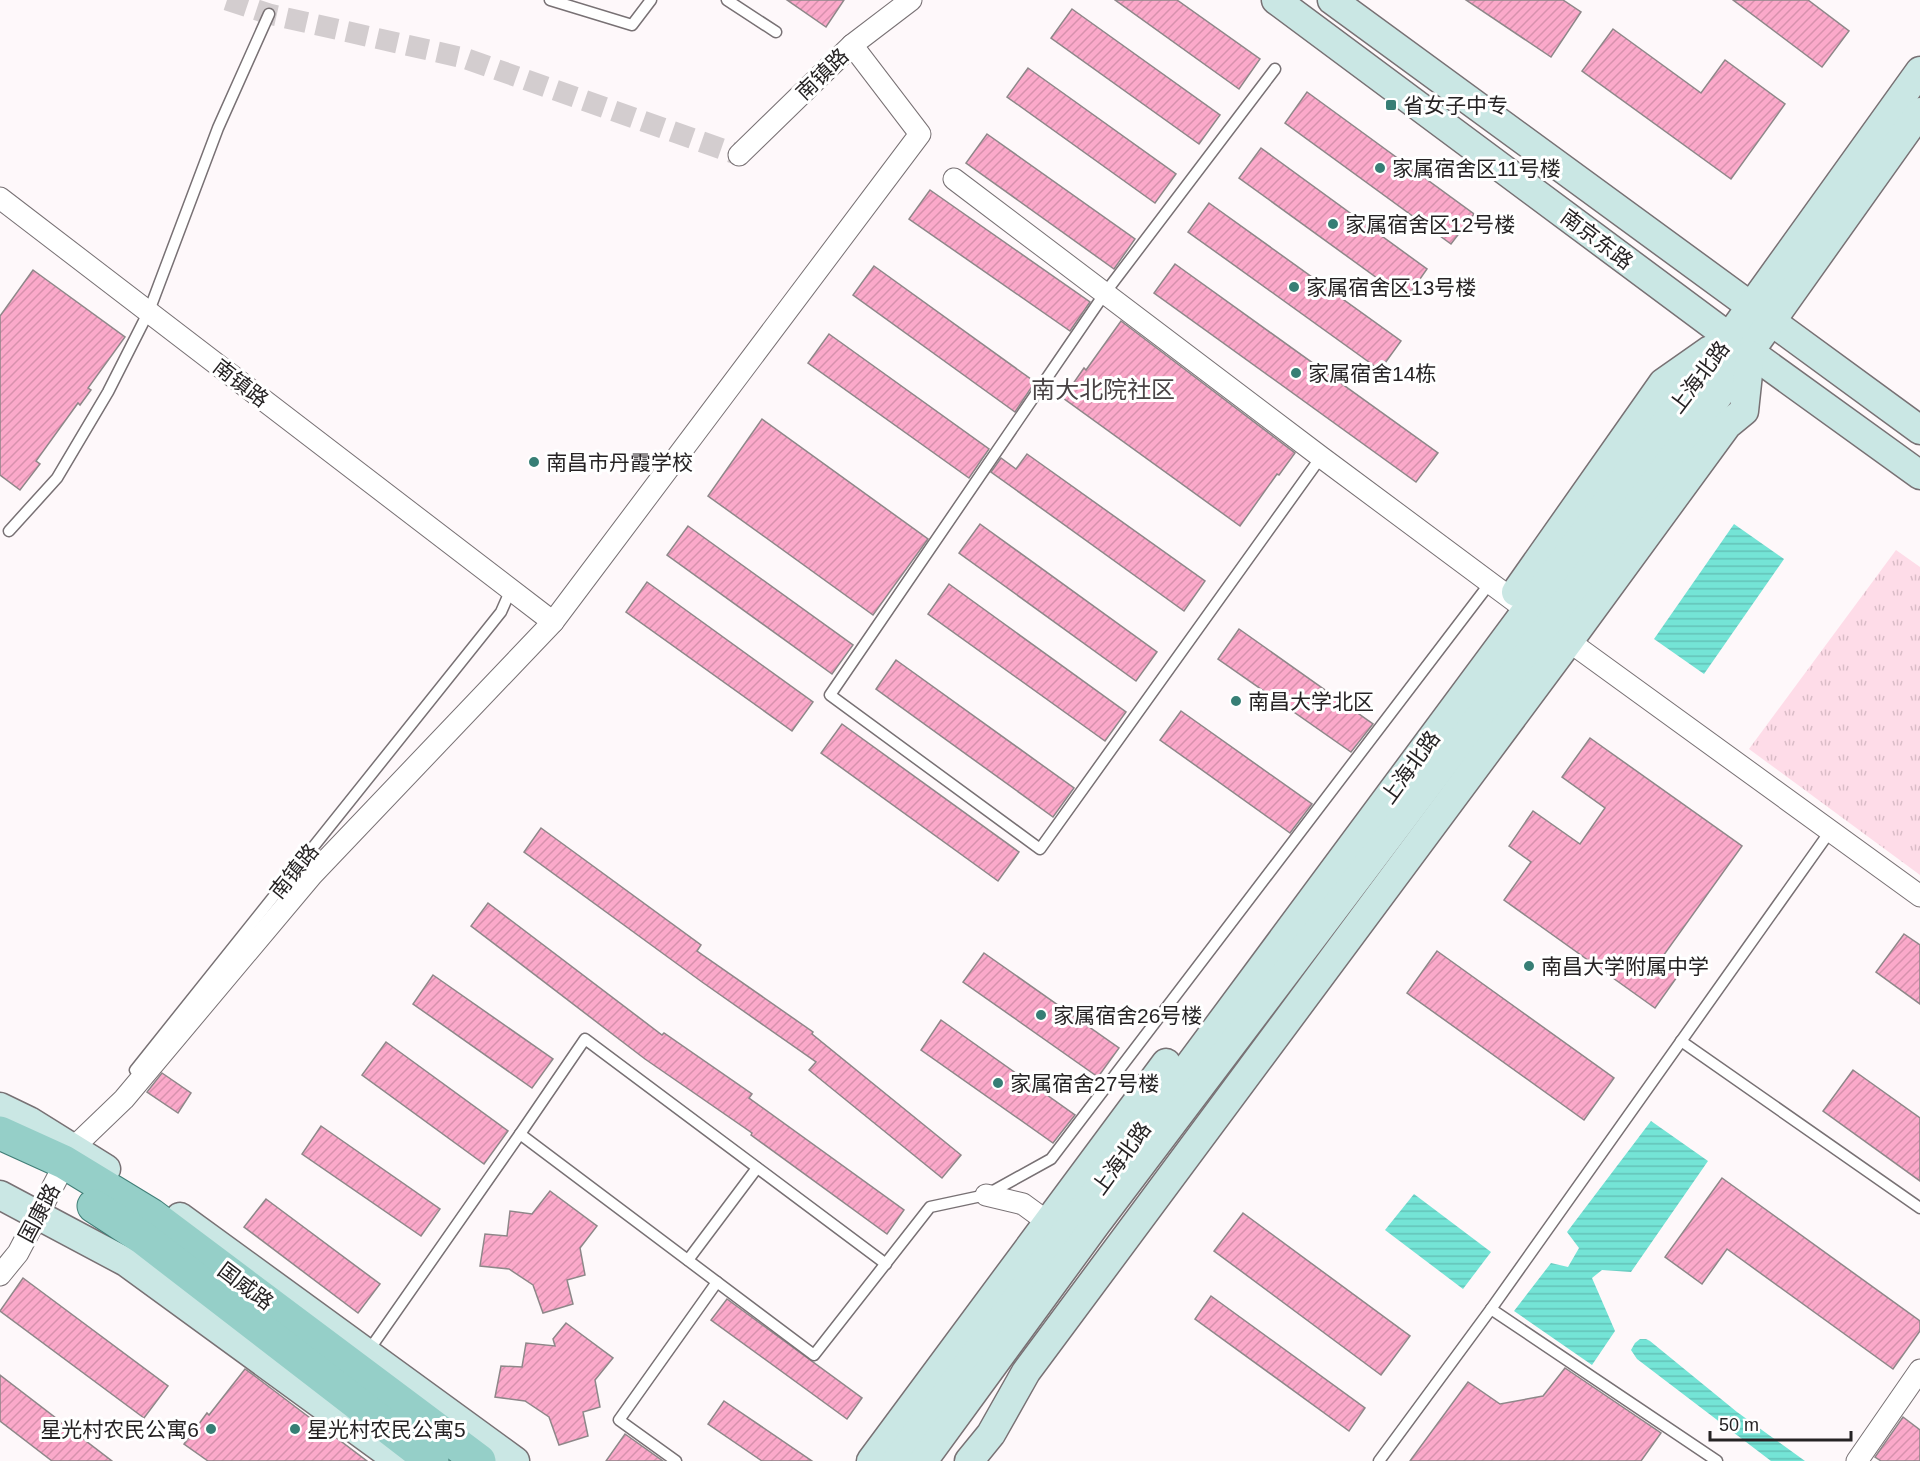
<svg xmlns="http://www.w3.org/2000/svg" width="1920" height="1461" font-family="Arial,'Noto Sans SC',sans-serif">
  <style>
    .grass { fill: url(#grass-tufts) }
    .water { fill: url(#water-rules) }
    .building { fill: url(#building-hatch); stroke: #8e8789; stroke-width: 1.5 }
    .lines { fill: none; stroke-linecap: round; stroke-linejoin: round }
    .street-tunnel { stroke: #d3cdcf; stroke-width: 21; stroke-dasharray: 21 10; stroke-linecap: butt }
    .lane-casing { stroke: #787174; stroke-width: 13 }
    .street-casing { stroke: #787174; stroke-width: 23 }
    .secondary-casing { stroke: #787174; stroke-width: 31 }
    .primary-casing { stroke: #417e77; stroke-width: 35 }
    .lane { stroke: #fff; stroke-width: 10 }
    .street { stroke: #fff; stroke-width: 21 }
    .secondary { stroke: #cae7e4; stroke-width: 28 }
    .primary { stroke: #95cfc8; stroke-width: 33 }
    .poi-dot { fill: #377e75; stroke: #fff; stroke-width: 2 }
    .labels { text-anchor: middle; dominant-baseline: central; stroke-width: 6; stroke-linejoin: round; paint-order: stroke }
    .street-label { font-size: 21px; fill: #262324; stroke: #fff }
    .poi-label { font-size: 21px; fill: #262324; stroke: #fff; text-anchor: start }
    .quarter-label { font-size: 24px; fill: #494345; stroke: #fff }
  </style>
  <defs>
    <pattern id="grass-tufts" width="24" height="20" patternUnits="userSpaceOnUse" patternTransform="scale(1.5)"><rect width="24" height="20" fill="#fedce8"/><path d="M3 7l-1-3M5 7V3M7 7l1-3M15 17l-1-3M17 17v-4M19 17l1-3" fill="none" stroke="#dabcc7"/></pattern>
    <pattern id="water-rules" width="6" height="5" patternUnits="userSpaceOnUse" patternTransform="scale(1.5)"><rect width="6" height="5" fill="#74e4d6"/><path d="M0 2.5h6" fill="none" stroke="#64c3b8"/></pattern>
    <pattern id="building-hatch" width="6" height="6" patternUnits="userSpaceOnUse" patternTransform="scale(1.5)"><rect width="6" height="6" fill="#fba9ca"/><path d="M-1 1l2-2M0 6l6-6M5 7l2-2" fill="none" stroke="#d791ad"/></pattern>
  </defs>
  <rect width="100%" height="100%" fill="#fef8fa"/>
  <path class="grass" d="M1896 550 1920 567V875L1749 749Z"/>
  <g class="water">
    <path d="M1734 524 1784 559 1704 674 1654 639Z"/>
    <path d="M1651 1121 1708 1161 1631 1272 1602 1270 1592 1278 1615 1331 1592 1365 1514 1311 1551 1263 1568 1267 1579 1248 1567 1232Z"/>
    <path d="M1414 1194 1491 1252 1463 1289 1385 1230Z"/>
    <path d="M1640 1339H1646L1650 1341 1737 1412 1805 1461H1771L1637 1359 1631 1350 1635 1343Z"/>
  </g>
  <g class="building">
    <path d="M787 0H844L826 27Z"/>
    <path d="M1115 0H1177L1260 59 1239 89Z"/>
    <path d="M1466 0H1563L1581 12 1551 57Z"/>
    <path d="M1733 0H1808L1849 31 1822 67Z"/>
    <path d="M1072 9 1220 115 1199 144 1051 38Z"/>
    <path d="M1613 29 1701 93 1725 60 1785 104 1731 179 1582 71Z"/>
    <path d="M1028 68 1176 174 1155 203 1007 97Z"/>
    <path d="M1307 92 1474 214 1451 244 1285 123Z"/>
    <path d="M987 134 1135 239 1114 269 966 163Z"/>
    <path d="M1261 148 1427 269 1406 299 1239 178Z"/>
    <path d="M930 190 1090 302 1070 331 909 219Z"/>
    <path d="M1209 203 1401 341 1380 370 1188 232Z"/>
    <path d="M1175 264 1438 453 1416 482 1154 293Z"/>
    <path d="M874 266 1035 382 1015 412 853 295Z"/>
    <path d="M33 270 125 337 88 388 91 390 80 405 78 403 36 461 40 464 20 490 0 475V316Z"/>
    <path d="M1121 321 1295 453 1279 475 1277 474 1240 526 1063 398 1084 368 1086 370Z"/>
    <path d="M829 334 989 449 969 478 808 363Z"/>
    <path d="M762 419 928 539 873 615 708 496Z"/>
    <path d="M1027 454 1205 581 1184 611 991 472 1001 458 1016 469Z"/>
    <path d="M980 524 1157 652 1136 681 959 553Z"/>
    <path d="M688 526 853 645 832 674 667 555Z"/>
    <path d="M647 582 813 702 792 731 626 612Z"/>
    <path d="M949 584 1126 712 1105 741 928 614Z"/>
    <path d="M1239 629 1373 724 1351 752 1218 659Z"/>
    <path d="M896 660 1074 788 1053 817 876 689Z"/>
    <path d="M1181 711 1312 804 1290 833 1160 740Z"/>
    <path d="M842 724 1019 852 998 881 821 753Z"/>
    <path d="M1590 738 1742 846 1663 956 1682 970 1655 1008 1504 900 1531 862 1509 846 1533 811 1580 844 1605 808 1562 777Z"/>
    <path d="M541 828 701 945 697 951 813 1032 812 1034 961 1155 942 1178 809 1070 816 1062 702 982 524 852Z"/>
    <path d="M488 903 662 1035 664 1033 752 1094 749 1098 904 1210 887 1234 751 1135 752 1133 645 1059 471 926Z"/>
    <path d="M1904 934 1920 945V1004L1876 972Z"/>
    <path d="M1437 951 1614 1078 1584 1120 1407 993Z"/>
    <path d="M984 953 1119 1048 1098 1077 963 982Z"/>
    <path d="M433 975 553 1059 532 1088 413 1004Z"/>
    <path d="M941 1020 1075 1115 1053 1143 921 1050Z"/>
    <path d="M386 1042 508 1131 484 1164 362 1075Z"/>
    <path d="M1853 1070 1920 1118V1181L1823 1111Z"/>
    <path d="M162 1073 191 1093 178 1113 147 1092Z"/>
    <path d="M321 1126 440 1209 421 1236 302 1154Z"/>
    <path d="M1722 1178 1920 1321V1331L1893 1369 1727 1249 1702 1284 1665 1257Z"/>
    <path d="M550 1191 597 1226 580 1248 585 1275 567 1280 573 1304 543 1313 533 1285 509 1269 480 1266 485 1234 507 1236 510 1211 532 1214Z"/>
    <path d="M266 1199 380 1284 358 1313 244 1227Z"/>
    <path d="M1243 1213 1410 1336 1381 1375 1214 1251Z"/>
    <path d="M23 1278 168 1386 144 1418 0 1311Z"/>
    <path d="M1211 1296 1365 1408 1349 1431 1195 1319Z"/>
    <path d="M727 1299 862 1398 847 1419 711 1320Z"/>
    <path d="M566 1323 613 1358 595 1380 600 1407 583 1412 588 1436 559 1445 549 1417 525 1401 495 1397 501 1366 522 1367 526 1343 555 1346 553 1339Z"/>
    <path d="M1565 1368 1661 1433 1641 1461H1410L1468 1382 1500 1404 1543 1396Z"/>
    <path d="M245 1369 256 1377 367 1461H208L184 1444 207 1413 209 1415Z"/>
    <path d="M0 1375 112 1461H52L0 1421Z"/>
    <path d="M724 1401 812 1461H762L708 1424Z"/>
    <path d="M1903 1417 1920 1430V1461H1881L1875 1457Z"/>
    <path d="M625 1434 663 1461H606Z"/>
  </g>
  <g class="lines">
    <path class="street-tunnel" d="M227 0 269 14 464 58 739 155"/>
    <defs>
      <g id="lane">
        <path d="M550 0 632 25 651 0"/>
        <path d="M727 0 776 32"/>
        <path d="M1275 69 1105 293 830 695 1040 849 1321 457"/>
        <path d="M9 531 57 478 108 392 149 311 218 128 269 14"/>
        <path d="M1681 1041 1920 1208"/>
        <path d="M135 1070 501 612 512 587"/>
        <path d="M520 1134 585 1039 886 1264"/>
        <path d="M688 1260 757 1168"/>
        <path d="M367 1353 520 1134 814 1355 930 1207 986 1195 1051 1159 1490 583"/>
        <path d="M676 1461 619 1420 717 1282"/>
        <path d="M1379 1461 1491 1309"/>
        <path d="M1717 1461 1491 1309 1831 830"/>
      </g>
      <g id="street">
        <path d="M739 155 852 45 911 0"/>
        <path d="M954 179 1321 457 1524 608"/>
        <path d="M0 198 553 622"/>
        <path d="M1559 634 1920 896"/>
        <path d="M986 1195 1023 1204 1060 1231"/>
        <path d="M0 1275 18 1253 73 1148 124 1099 312 875 553 622 920 134 852 45"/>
        <path d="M1857 1461 1920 1370"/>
      </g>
      <g id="secondary">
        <path d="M1276 0 1729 337 1920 475"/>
        <path d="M1332 0 1920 430"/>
        <path d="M1516 592 1663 383 1710 350"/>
        <path d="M0 1107 29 1121 106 1169"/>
        <path d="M0 1195 126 1262 399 1461"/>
        <path d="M180 1217 515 1461"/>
        <path d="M871 1461 1166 1063"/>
        <path d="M896 1461 1729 337 1920 71"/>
        <path d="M923 1461 1096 1224 1548 626 1711 406 1920 112"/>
        <path d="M969 1461 991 1434 1026 1372 1569 641 1727 425 1744 411 1750 355"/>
      </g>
      <g id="primary">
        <path d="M0 1133 64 1162 151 1215 479 1461"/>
        <path d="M94 1206 143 1238 432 1461"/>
      </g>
    </defs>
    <use href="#lane" class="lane-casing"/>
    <use href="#street" class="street-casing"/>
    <use href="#secondary" class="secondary-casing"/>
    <use href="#primary" class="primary-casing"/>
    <use href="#lane" class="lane"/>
    <use href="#street" class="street"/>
    <use href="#secondary" class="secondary"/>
    <use href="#primary" class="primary"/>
  </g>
  <g class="poi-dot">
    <rect x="1385" y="99" width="12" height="12" rx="3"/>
    <circle cx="1380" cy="168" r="6"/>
    <circle cx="1333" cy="224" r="6"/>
    <circle cx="1294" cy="287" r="6"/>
    <circle cx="1296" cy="373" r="6"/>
    <circle cx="534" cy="462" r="6"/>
    <circle cx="1236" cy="701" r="6"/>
    <circle cx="1529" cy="966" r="6"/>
    <circle cx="1041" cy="1015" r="6"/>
    <circle cx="998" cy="1083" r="6"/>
    <circle cx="211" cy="1429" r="6"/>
    <circle cx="295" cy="1429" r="6"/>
  </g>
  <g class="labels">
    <g class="street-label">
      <text transform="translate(822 74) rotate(-44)">南镇路</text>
      <text transform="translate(1597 239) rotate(37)">南京东路</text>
      <text transform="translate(1699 377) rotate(-53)">上海北路</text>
      <text transform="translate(241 383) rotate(38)">南镇路</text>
      <text transform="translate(1410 767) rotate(-54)">上海北路</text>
      <text transform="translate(294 871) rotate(-51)">南镇路</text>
      <text transform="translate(1121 1158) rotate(-54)">上海北路</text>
      <text transform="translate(39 1213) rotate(-62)">国康路</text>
      <text transform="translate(246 1286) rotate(37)">国威路</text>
    </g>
    <g class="poi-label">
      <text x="1403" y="105">省女子中专</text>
      <text x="1392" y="168">家属宿舍区11号楼</text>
      <text x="1345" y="224">家属宿舍区12号楼</text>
      <text x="1306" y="287">家属宿舍区13号楼</text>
      <text x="1308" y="373">家属宿舍14栋</text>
      <text x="546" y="462">南昌市丹霞学校</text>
      <text x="1248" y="701">南昌大学北区</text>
      <text x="1541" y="966">南昌大学附属中学</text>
      <text x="1053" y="1015">家属宿舍26号楼</text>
      <text x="1010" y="1083">家属宿舍27号楼</text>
      <text x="199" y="1429" text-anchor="end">星光村农民公寓6</text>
      <text x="307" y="1429">星光村农民公寓5</text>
    </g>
    <g class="quarter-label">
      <text x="1103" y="389">南大北院社区</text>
    </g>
  </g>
  <path d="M1710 1431v9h141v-9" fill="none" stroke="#262324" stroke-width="3"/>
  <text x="1719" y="1431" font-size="18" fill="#262324" stroke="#ffffff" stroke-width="4.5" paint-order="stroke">50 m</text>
</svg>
